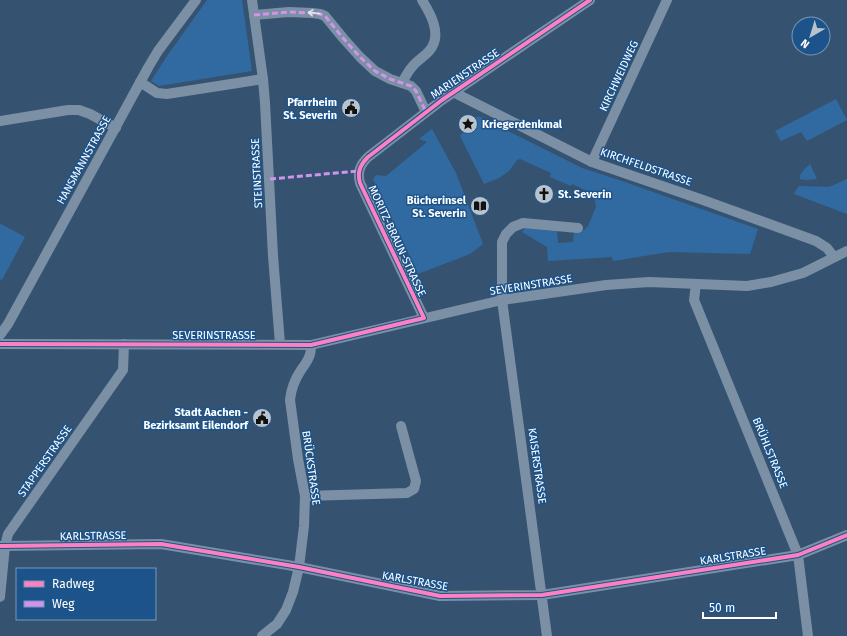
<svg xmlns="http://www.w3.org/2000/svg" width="847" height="636" font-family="'Fira Sans',sans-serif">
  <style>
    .green { fill: #306aa0 }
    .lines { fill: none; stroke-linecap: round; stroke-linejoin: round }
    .street { stroke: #7c90a5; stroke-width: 10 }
    .quiet { stroke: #d193ec; stroke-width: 3; stroke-dasharray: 6 3; stroke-linecap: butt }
    .cycleway-casing { stroke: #1c538a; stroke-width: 6 }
    .cycleway { stroke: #ff80c0; stroke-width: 4 }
    .oneway { stroke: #e5e9ed }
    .labels { text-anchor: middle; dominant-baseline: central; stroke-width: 3; stroke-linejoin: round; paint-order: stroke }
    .street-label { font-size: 11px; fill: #fff; stroke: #1c538a }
    .poi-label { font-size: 11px; font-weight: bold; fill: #fff; stroke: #1c538a; text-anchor: end }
  </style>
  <rect width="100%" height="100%" fill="#355371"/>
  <g class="green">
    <path d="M207 0H242L252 71 159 86 151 81 167 56Z"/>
    <path d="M836 99 847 120 807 141 801 132 781 141 775 131Z"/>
    <path d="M478 116 582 168 622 181 758 229 750 254 669 252 613 261 612 257 548 261 547 247 522 232 525 228 557 230 558 243 573 242 574 232 584 230 588 226 596 207 595 201 592 193 583 189 572 184 571 186 550 177 551 173 520 159 517 160 509 171 499 178 484 184 460 136Z"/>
    <path d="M432 129 456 173 483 244 470 254 418 274 373 179 376 175 386 176 427 142 419 139Z"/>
    <path d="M810 164 817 179 806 180 800 179C799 173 805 169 810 164Z"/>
    <path d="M847 179V214L794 194 796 190 799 186 829 187Z"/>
    <path d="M0 223 1 224 25 237 2 280 0 279Z"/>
  </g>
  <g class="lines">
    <g class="street">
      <path d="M252 0 263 79 265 103 273 256 280 344"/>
      <path d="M254 15 289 12 312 13 320 14 325 16 343 38 360 57 375 71 390 79 411 86 416 91 426 112"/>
      <path d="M140 82 157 93 167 94 263 79"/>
      <path d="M402 83C405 78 408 71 412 67 418 59 428 55 432 47 441 32 430 13 422 0"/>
      <path d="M453 92 592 162 703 200 816 241 827 248 834 257"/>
      <path d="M0 121 68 110H79L90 114 116 128"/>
      <path d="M592 162 667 0"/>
      <path d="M696 284 694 300 798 555 808 636"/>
      <path d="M424 318 360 183C357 172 360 165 368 157L442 100 590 0"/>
      <path d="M0 335 8 324 149 66 158 51 196 0"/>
      <path d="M0 344 311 345 502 300 606 285 649 282 747 286 771 282 803 273 847 251"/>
      <path d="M305 496 407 493 414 489 416 481 401 426"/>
      <path d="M0 546 161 544 299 567 440 596 542 595 798 555 847 535"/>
      <path d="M0 597 5 546 8 534 123 370 124 344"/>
      <path d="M262 636 277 624 286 610 293 592 299 567 304 526 305 496 298 459 290 400C291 389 295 379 301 370 304 366 307 362 309 357 311 353 311 349 311 345"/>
      <path d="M547 636 502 300V242L506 234 513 227 523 223 578 228"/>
    </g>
    <g class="quiet">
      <path d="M254 15 289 12 312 13 320 14 325 16 343 38 360 57 375 71 390 79 411 86 416 91 426 112"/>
      <path d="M270 179 358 171"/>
    </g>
    <defs>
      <g id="cycleway">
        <path d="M0 344 311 345 424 318 360 183C357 172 360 165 368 157L442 100 590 0"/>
        <path d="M0 546 161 544 299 567 440 596 542 595 798 555 847 535"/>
      </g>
    </defs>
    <use href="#cycleway" class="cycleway-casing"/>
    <use href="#cycleway" class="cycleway"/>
  </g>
  <defs><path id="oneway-shaft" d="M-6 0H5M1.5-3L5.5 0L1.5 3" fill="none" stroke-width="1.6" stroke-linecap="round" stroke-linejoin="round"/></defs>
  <use class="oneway" href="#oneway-shaft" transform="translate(314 13) rotate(-173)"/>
  <defs>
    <symbol id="civic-disc" viewBox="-11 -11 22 22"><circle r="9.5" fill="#b8c3cd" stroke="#1c538a"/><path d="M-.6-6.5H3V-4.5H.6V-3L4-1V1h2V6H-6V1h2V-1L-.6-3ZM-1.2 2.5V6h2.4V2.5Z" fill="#111"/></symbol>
    <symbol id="sight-disc" viewBox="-11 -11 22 22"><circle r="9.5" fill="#b8c3cd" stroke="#1c538a"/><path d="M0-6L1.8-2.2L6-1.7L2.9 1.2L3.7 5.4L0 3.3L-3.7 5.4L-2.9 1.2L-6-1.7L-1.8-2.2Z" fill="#111"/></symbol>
    <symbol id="church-disc" viewBox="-11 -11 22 22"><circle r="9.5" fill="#b8c3cd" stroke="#1c538a"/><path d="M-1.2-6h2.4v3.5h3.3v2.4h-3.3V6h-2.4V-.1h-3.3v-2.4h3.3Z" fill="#111"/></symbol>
    <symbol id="library-disc" viewBox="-11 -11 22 22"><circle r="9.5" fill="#b8c3cd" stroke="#1c538a"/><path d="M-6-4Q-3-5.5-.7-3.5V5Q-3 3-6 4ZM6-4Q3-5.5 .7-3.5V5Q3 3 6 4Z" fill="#111"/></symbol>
  </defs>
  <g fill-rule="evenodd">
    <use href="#civic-disc" x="340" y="97" width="22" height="22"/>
    <use href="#sight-disc" x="457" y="113" width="22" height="22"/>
    <use href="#church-disc" x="533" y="183" width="22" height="22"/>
    <use href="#library-disc" x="469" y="195" width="22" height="22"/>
    <use href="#civic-disc" x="251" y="407" width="22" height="22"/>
  </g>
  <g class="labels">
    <g class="street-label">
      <text transform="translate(465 74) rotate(-34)">MARIENSTRASSE</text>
      <text transform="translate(619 76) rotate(-65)">KIRCHWEIDWEG</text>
      <text transform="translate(84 160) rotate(-61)">HANSMANNSTRASSE</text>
      <text transform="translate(646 167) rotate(19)">KIRCHFELDSTRASSE</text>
      <text transform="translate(257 173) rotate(-93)">STEINSTRASSE</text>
      <text transform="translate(397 241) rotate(65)">MORITZ-BRAUN-STRASSE</text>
      <text transform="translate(531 285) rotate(-9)">SEVERINSTRASSE</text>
      <text x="214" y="335">SEVERINSTRASSE</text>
      <text transform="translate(770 453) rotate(68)">BRÜHLSTRASSE</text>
      <text transform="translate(45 461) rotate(-55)">STAPPERSTRASSE</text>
      <text transform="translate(537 466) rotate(82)">KAISERSTRASSE</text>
      <text transform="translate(311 468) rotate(82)">BRÜCKSTRASSE</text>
      <text transform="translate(93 536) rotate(-1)">KARLSTRASSE</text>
      <text transform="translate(733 556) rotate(-9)">KARLSTRASSE</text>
      <text transform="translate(415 581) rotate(10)">KARLSTRASSE</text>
    </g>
    <g class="poi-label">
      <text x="337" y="102">Pfarrheim<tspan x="337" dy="13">St. Severin</tspan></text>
      <text x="482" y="124" text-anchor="start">Kriegerdenkmal</text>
      <text x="558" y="194" text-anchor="start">St. Severin</text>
      <text x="466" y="200">Bücherinsel<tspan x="466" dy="13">St. Severin</tspan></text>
      <text x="248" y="412">Stadt Aachen -<tspan x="248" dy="13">Bezirksamt Eilendorf</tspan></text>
    </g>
  </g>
  <rect x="16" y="568" width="140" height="52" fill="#1c538a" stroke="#7798b9"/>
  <rect x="24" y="581" width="20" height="6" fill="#ff80c0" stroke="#7798b9"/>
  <text x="52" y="588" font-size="12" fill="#ffffff">Radweg</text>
  <rect x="24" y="601" width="20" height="6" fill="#d193ec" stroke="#7798b9"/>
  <text x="52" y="608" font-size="12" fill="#ffffff">Weg</text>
  <g transform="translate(811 36) rotate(218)"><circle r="19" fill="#1c538a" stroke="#7798b9"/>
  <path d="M0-3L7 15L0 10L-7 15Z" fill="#b8c3cd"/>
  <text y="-6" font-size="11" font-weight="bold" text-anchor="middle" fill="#ffffff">N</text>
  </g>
  <path d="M703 612v6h73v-6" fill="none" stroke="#ffffff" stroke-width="2"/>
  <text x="709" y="612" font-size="12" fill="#ffffff" stroke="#1c538a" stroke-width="3" paint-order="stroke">50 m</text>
</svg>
